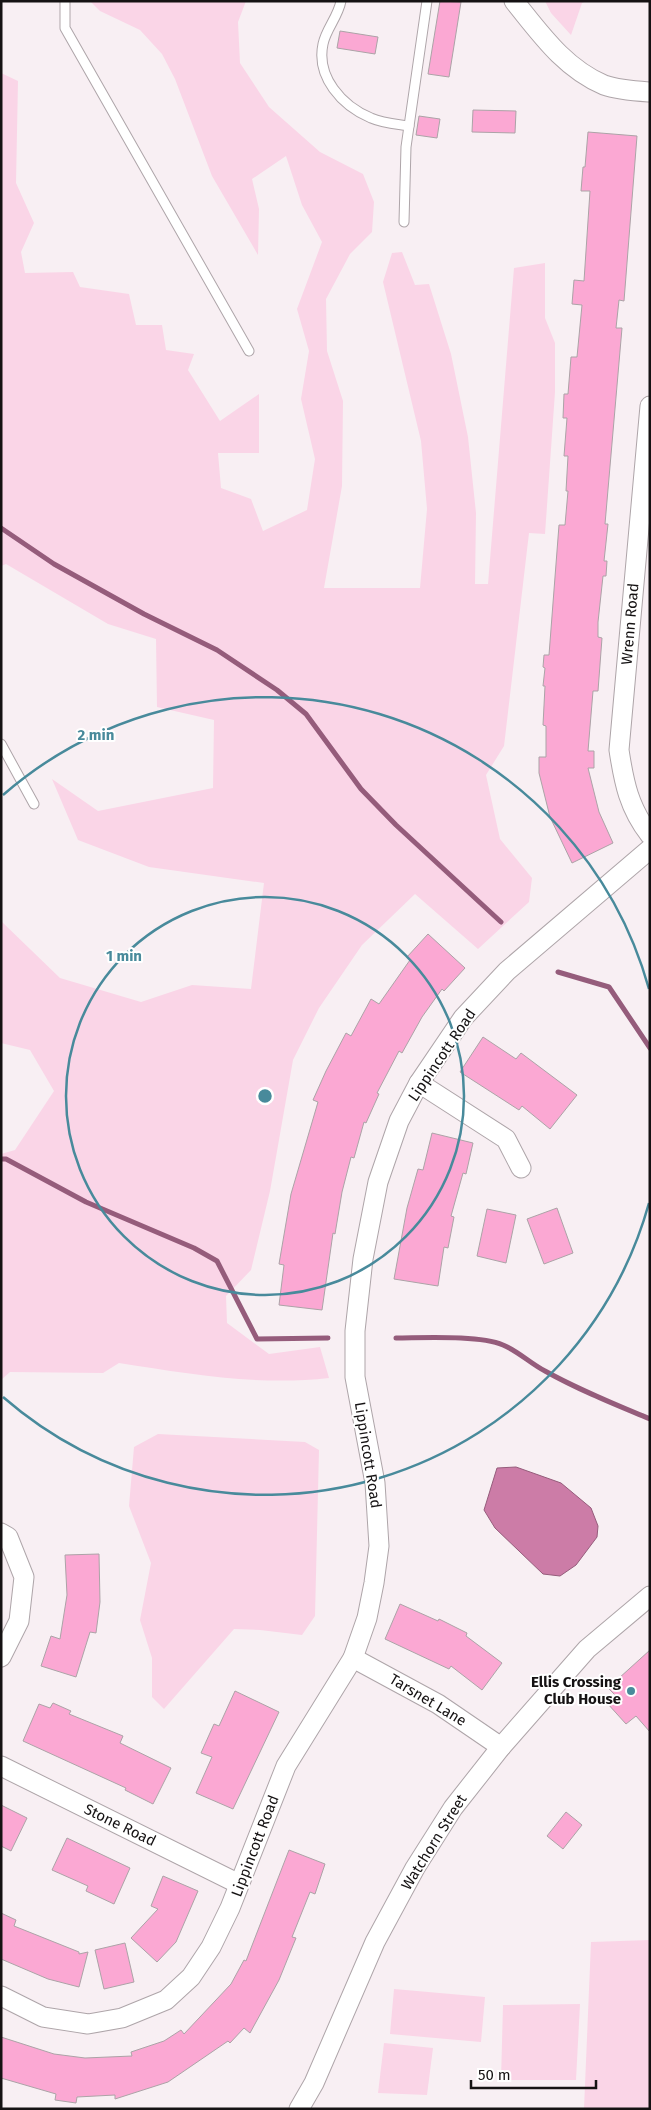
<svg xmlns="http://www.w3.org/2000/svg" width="651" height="2110" font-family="'Fira Sans',sans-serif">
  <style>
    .green { fill: #fad5e7 }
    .water { fill: #cc7ca7; stroke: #955c7b }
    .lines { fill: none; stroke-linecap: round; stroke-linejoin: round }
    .stream { stroke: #955c7b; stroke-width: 5 }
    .building { fill: #fba8d3; stroke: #aca3a7 }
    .lane-casing { stroke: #aea5a9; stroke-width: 11 }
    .street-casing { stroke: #aea5a9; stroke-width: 21 }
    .lane { stroke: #fff; stroke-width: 9 }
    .street { stroke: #fff; stroke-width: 19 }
    .ring { fill: none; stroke: #488a9b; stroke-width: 2.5 }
    .poi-dot { fill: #488a9b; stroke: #fff; stroke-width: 2 }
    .labels { text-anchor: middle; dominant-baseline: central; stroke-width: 4; stroke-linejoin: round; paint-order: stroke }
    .street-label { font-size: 15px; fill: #151213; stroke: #fff }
    .poi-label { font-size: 15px; font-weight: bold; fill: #151213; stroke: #fff; text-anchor: end }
    .centre { fill: #488a9b; stroke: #fff; stroke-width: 2.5 }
    .ring-label { font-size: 15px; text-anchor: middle; font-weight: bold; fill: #488a9b; stroke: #fff; stroke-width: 4; stroke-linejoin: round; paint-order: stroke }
  </style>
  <rect width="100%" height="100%" fill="#f8eff3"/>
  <g class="green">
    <path d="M90 1H246L238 22 240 63 269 107 320 152 363 174 374 202 372 232 350 254 326 299 327 351 343 401 342 486 324 588H420L427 509 421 441 383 282 392 253 402 252 415 285 429 284 451 354 468 437 476 513 475 584H488L514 268 545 263V318L555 343V392L545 534 529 533 504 746 486 775 500 839 532 878 529 902 478 949 415 894 362 945 319 1008 293 1060 270 1191 251 1270 226 1296 227 1323 269 1354 320 1347 329 1378C259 1386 189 1374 119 1363L103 1373 10 1372 1 1380V1154L15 1150 54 1091 30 1050 1 1043V921L60 978 141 1002 192 985 251 989 264 883 149 867 78 840 52 779 98 811 213 788 214 720 157 707 156 639 108 624 6 564 1 566V73L18 81 16 183 34 223 21 252 25 273 73 272 80 287 129 294 136 325H162L166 350 194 354 188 370 220 421 259 394V453H218L221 488 251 499 263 531 307 510 315 459 301 399 309 351 297 309 322 242 302 205 286 156 252 179 259 209 258 255 212 176 175 79 162 54 140 30 100 11Z"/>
    <path d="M545 1H586L582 3 571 35 551 13Z"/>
    <path d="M158 1434 305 1442 319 1450 315 1616 302 1635 260 1630 234 1629 164 1709 152 1697V1658L140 1620 151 1563 129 1506 134 1447Z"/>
    <path d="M650 1940V2109H584L591 1942Z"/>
    <path d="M394 1989 485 1997 481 2042 390 2034Z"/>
    <path d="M580 2004 576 2080H501L503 2005Z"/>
    <path d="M384 2043 433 2048 427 2095 378 2093Z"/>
  </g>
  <path class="water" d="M516 1467 561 1483 591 1508 598 1526 597 1537 576 1565 560 1576 543 1574 495 1528 484 1510 497 1468Z"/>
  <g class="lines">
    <g class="stream">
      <path d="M1 528 54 564 144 614 217 650 277 690 306 714 361 789 396 825 501 922"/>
      <path d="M558 972 609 987 650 1048"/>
      <path d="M1 1159H6L86 1202 194 1248 217 1261 257 1339 328 1338"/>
      <path d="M396 1338C423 1338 479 1335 503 1345 518 1351 531 1364 545 1371 579 1390 614 1404 650 1419"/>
    </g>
  </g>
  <g class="building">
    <path d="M440 1 461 2 449 77 428 74Z"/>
    <path d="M340 31 378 37 375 54 337 48Z"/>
    <path d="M473 110 516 111 515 133 472 132Z"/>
    <path d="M419 116 440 119 437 138 416 135Z"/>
    <path d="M588 132 637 136 624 301 619 300 616 328H622L605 524H608L604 561H607L606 576H603L598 622V637L602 638 598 691H593L588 751H594V768H588L599 812 613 843 572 863 550 817 539 773V757H546V726L543 725 545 686H543L545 668 543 667 544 655H549L559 525H565L568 491H566L568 456H564L567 418H563L564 394H568L571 357H577L582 305 572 304 574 280 584 281 590 191H581L583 167H585Z"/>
    <path d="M428 934 465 968 444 991 442 989 422 1017 402 1053 399 1051 377 1093 379 1094 366 1123 364 1122 354 1158 351 1157 342 1192 335 1234 333 1233 322 1310 279 1305 284 1265 279 1264 291 1194 318 1102 313 1100 326 1071 346 1033 351 1036 371 999 379 1004 410 960 407 957Z"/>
    <path d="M483 1037 516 1059 521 1053 577 1095 550 1129 522 1106 519 1110 460 1072Z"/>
    <path d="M432 1133 473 1143 466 1174 463 1173 451 1216 454 1217 448 1248 444 1247 438 1286 394 1279 407 1208 418 1169 423 1170Z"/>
    <path d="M557 1208 573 1253 544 1264 527 1219Z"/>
    <path d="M487 1209 516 1215 506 1263 477 1256Z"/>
    <path d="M99 1554 100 1602 96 1633 90 1632 76 1677 41 1666 51 1636 60 1639 67 1595 65 1555Z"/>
    <path d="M400 1604 438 1621 439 1619 467 1633 466 1636 502 1663 482 1690 451 1666 449 1669 385 1639Z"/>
    <path d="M650 1650V1732L636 1716 626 1724 607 1703 615 1695 608 1688Z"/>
    <path d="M235 1691 279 1712 233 1809 196 1793 212 1757 201 1753 214 1724 219 1726Z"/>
    <path d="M53 1703 71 1711 69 1714 123 1736 120 1743 171 1768 153 1804 125 1790 126 1788 23 1741 39 1704 50 1708Z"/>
    <path d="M1 1805 27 1818 11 1851 1 1846Z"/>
    <path d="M566 1812 582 1825 563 1849 547 1836Z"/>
    <path d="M67 1838 130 1868 114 1904 86 1891 88 1886 52 1870Z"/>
    <path d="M289 1850 325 1864 315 1894 310 1892 292 1937 296 1938 279 1980 250 2033 244 2028 230 2043 228 2041 168 2082 115 2099V2095L77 2097 76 2103 55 2100 56 2094 1 2078V2037L54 2054 85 2058 132 2056 131 2052 164 2041 181 2030 184 2034 231 1984 244 1960 246 1961Z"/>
    <path d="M163 1876 198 1891 176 1942 157 1962 131 1938 158 1909 151 1906Z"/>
    <path d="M1 1913 16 1920 14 1926 79 1952V1954L88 1952 79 1987 48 1979 1 1959Z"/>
    <path d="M125 1943 134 1982 104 1989 95 1950Z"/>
  </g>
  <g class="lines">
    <defs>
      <g id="lane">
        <path d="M65 1V28L249 351"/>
        <path d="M341 1C338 17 326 29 323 44 316 77 342 106 371 118 382 123 396 124 409 126"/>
        <path d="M404 222 406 147 427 1"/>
        <path d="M1 744 34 804"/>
      </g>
      <g id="street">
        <path d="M514 1C540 33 564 68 604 85 618 90 635 91 650 92"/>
        <path d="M650 406 619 750C624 783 629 808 650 835"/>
        <path d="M419 1083 506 1139 521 1168"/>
        <path d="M1 1533 8 1537 24 1577 19 1621 1 1657"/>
        <path d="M353 1658 438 1704 501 1747"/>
        <path d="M1 1766 239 1884"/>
        <path d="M1 1996 43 2017 88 2024 122 2018 166 2000 191 1977 211 1947 230 1908 286 1766 353 1658 367 1618 374 1583 379 1546 375 1483 355 1377V1331L363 1259 378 1182 399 1121 419 1083 463 1018 507 971 650 849"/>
        <path d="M299 2109 314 2083 375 1942 415 1868 453 1808 501 1747 587 1649 650 1596"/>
      </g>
    </defs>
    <use href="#lane" class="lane-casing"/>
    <use href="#street" class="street-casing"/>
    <use href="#lane" class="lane"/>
    <use href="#street" class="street"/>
  </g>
  <g class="ring">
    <circle cx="265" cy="1096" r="199"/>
    <path d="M649 1203A399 399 0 0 1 3 1397M3 795A399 399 0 0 1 649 989"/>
  </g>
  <circle class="poi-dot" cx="631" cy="1691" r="5"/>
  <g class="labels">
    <g class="street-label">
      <text transform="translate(630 624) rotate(-85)">Wrenn Road</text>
      <text transform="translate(442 1055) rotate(-56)">Lippincott Road</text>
      <text transform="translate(368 1455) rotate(81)">Lippincott Road</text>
      <text transform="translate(428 1700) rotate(31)">Tarsnet Lane</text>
      <text transform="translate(120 1825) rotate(26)">Stone Road</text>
      <text transform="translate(434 1842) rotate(-58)">Watchorn Street</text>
      <text transform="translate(255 1846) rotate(-69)">Lippincott Road</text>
    </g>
    <g class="poi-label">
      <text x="621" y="1682">Ellis Crossing<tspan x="621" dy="17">Club House</tspan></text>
    </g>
  </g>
  <circle cx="265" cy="1096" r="8" class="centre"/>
  <g class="ring-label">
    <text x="96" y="740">2 min</text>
    <text x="124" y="961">1 min</text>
  </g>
  <rect width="651" height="2110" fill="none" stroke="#151213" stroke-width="5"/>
  <path d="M471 2080v8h125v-8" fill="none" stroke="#151213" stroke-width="2.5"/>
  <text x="478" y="2080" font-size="15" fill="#151213" stroke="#ffffff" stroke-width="4" paint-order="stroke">50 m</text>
</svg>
